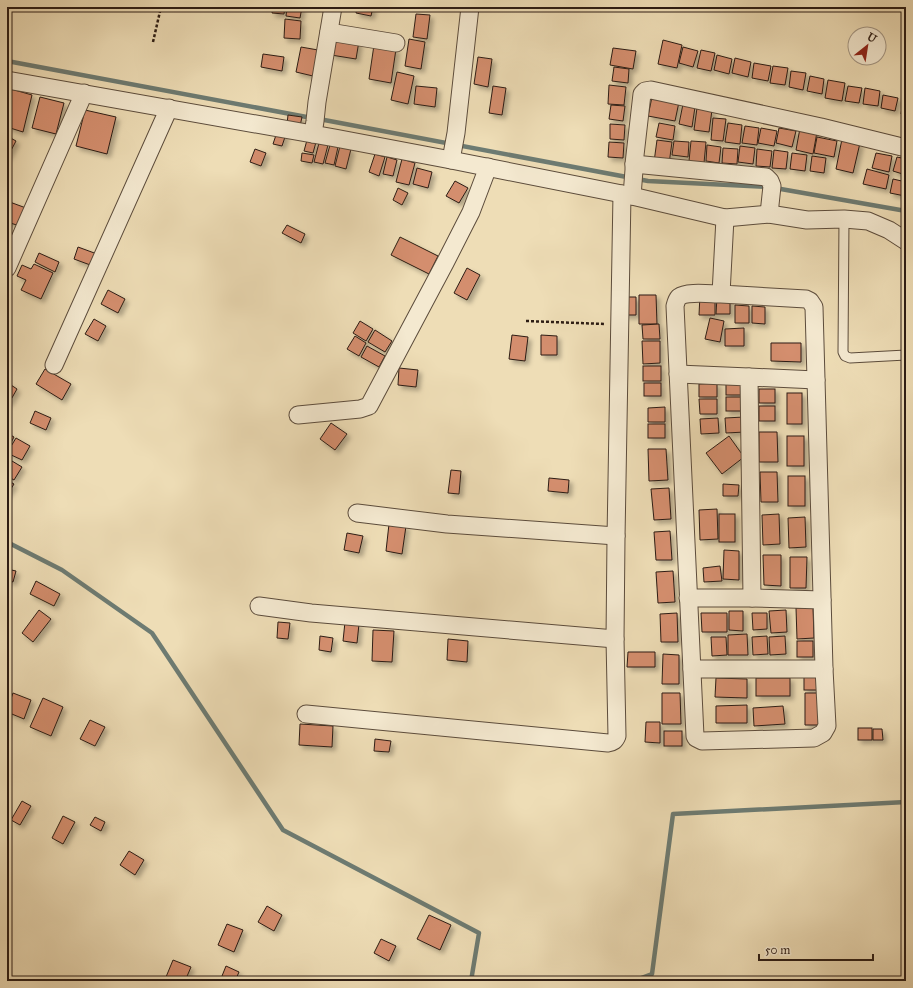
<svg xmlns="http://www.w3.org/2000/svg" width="913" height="988" font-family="'IM FELL Great Primer',serif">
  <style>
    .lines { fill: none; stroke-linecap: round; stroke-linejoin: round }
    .stream { stroke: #6d7b72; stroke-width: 4.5 }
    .building { fill: #d48e6e; stroke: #2c1c14; filter: url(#shadow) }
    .lane-casing { stroke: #5c4c3c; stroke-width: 11 }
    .street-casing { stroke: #5c4c3c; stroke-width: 19 }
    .path { stroke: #2c1c14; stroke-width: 2.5; stroke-dasharray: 3 2; stroke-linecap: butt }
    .lane { stroke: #f4e9d0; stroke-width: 9 }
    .street { stroke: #f4e9d0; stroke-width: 17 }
  </style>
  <defs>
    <filter id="shadow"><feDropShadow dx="3.5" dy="3.5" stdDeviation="2" flood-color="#0004"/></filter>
  </defs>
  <rect width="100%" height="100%" fill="#eeddb6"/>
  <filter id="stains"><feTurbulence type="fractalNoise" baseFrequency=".005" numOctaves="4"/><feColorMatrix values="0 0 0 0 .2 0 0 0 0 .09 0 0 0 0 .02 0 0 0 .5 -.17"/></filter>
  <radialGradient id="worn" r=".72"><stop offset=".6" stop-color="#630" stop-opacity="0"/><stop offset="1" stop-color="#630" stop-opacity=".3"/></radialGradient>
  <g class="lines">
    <g class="stream">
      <path d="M7 61 312 118"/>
      <path d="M319 119 648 181 768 187"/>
      <path d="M775 188 906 211"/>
      <path d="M7 542 62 570 152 633 283 830 479 933 471 981"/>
      <path d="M633 981 652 974 673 814 906 802"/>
    </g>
  </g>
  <g class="building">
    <path d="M273 7H285L284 14 272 13Z"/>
    <path d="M287 7H302L300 18 286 16Z"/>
    <path d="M357 7H373L371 16 356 13Z"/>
    <path d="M416 14 430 15 427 39 413 37Z"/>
    <path d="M285 19 301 21 300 39 284 38Z"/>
    <path d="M334 37 359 41 356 59 331 55Z"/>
    <path d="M409 39 425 42 421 69 405 66Z"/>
    <path d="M663 40 682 45 677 68 658 64Z"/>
    <path d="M374 45 396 49 391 83 369 79Z"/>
    <path d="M301 47 318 50 313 76 296 72Z"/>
    <path d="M683 47 698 51 693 67 679 63Z"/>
    <path d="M613 48 636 51 633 69 610 65Z"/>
    <path d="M701 50 715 53 711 71 697 68Z"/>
    <path d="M263 54 284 57 282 71 261 67Z"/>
    <path d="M717 55 732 59 729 74 714 70Z"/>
    <path d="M478 57 492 59 488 87 474 84Z"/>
    <path d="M735 58 751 62 748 77 732 73Z"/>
    <path d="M754 63 771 66 768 81 752 78Z"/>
    <path d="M773 66 788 68 785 85 770 83Z"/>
    <path d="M614 67 629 69 628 83 612 81Z"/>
    <path d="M791 71 806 73 803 90 789 87Z"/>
    <path d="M397 72 414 76 408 104 391 100Z"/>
    <path d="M810 76 824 79 822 94 807 91Z"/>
    <path d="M828 80 845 83 842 101 825 98Z"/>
    <path d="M609 85 626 87 624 105 608 104Z"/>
    <path d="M416 86 437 88 435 107 414 104Z"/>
    <path d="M493 86 506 88 502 115 489 113Z"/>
    <path d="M848 86 862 88 859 103 845 101Z"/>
    <path d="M865 88 880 91 878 106 863 104Z"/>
    <path d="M11 89 32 95 23 132 7 127V106Z"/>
    <path d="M883 95 898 98 895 111 881 108Z"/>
    <path d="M40 97 64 103 56 134 32 128Z"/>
    <path d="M652 97 679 102 675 121 648 116Z"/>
    <path d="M903 100 906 101V114H901Z"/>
    <path d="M683 104 695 107 692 127 679 124Z"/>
    <path d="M611 105 625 106 623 121 609 119Z"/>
    <path d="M697 108 712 110 709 132 694 130Z"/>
    <path d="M85 110 116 117 107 154 76 146Z"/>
    <path d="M288 115 302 117 300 126 287 124Z"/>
    <path d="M713 118 726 119 723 141 711 140Z"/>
    <path d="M659 123 675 126 673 140 656 137Z"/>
    <path d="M728 123 742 125 740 144 725 142Z"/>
    <path d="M610 124 625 125 624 140 610 139Z"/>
    <path d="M745 126 759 128 757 145 742 143Z"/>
    <path d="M761 128 777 131 774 146 758 143Z"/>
    <path d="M779 128 796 131 792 147 776 143Z"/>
    <path d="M800 128 817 132 813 154 796 150Z"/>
    <path d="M277 132 286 134 282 146 273 144Z"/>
    <path d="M7 136 16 141 7 158Z"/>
    <path d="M817 137 837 141 834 157 814 153Z"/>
    <path d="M842 139 860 143 853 173 836 169Z"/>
    <path d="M307 140 316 142 313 153 304 151Z"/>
    <path d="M657 140 672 142 669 164 654 162Z"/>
    <path d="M674 141 689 142 688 157 672 155Z"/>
    <path d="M691 141 706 142 704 163 689 161Z"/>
    <path d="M609 142 624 143 623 158 608 157Z"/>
    <path d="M319 143 328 145 323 164 314 162Z"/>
    <path d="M330 145 338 147 334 165 325 163Z"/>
    <path d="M707 145 721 147 719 163 706 161Z"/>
    <path d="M340 146 351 149 346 169 335 166Z"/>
    <path d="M740 146 755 148 753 164 738 162Z"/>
    <path d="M723 148 738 149 737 164 722 163Z"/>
    <path d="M255 149 266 153 261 166 250 162Z"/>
    <path d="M757 149 772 151 770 167 756 166Z"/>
    <path d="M774 150 788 152 786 169 772 168Z"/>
    <path d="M302 153 314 155 312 163 301 161Z"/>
    <path d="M792 153 807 155 805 171 790 169Z"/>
    <path d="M876 153 892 156 889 172 872 168Z"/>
    <path d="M375 154 385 157 379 176 369 172Z"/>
    <path d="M812 156 826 158 824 173 810 171Z"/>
    <path d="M387 157 397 160 393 176 383 174Z"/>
    <path d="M897 157 906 159V175L893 171Z"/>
    <path d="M402 159 415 163 409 185 396 182Z"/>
    <path d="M417 168 432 172 428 188 413 184Z"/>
    <path d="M867 169 889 175 886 189 863 184Z"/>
    <path d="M893 179 906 182V189L905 196 890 193Z"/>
    <path d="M455 181 468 188 459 203 446 196Z"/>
    <path d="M398 188 408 193 402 205 393 200Z"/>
    <path d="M7 201 26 208 20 226 7 222Z"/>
    <path d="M287 225 305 234 301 243 282 233Z"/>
    <path d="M400 237 438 256 429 274 391 255Z"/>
    <path d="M78 247 97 254 93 266 74 259Z"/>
    <path d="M39 253 59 262 55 272 35 262Z"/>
    <path d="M34 264 53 273 41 299 21 290 26 280 17 276 22 265 31 269Z"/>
    <path d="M467 268 480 275 467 300 454 293Z"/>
    <path d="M108 290 125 299 118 313 101 304Z"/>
    <path d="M639 295H656L657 324H639Z"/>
    <path d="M700 295 715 296V315H699Z"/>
    <path d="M624 297H636V315H623Z"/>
    <path d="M717 297 730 298V314H716Z"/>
    <path d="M735 305 749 306V323H735Z"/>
    <path d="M752 306 765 307V324L752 323Z"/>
    <path d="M710 318 724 321 720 342 705 339Z"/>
    <path d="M94 319 106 326 98 341 85 334Z"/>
    <path d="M360 321 373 329 366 341 353 333Z"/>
    <path d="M659 324 660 339H643L642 325Z"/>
    <path d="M744 328V346H725V329Z"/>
    <path d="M375 330 392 341 385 352 368 342Z"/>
    <path d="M512 335 528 337 525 361 509 359Z"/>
    <path d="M541 335 557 336V355H541Z"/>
    <path d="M355 336 366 343 359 356 347 349Z"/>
    <path d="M642 341H660V363L643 364Z"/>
    <path d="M771 343H801V362L771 361Z"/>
    <path d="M367 346 385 356 379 367 361 357Z"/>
    <rect x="643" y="366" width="18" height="15"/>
    <path d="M399 368 418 370 416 387 398 385Z"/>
    <path d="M45 369 71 384 62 400 36 384Z"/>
    <rect x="726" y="380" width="17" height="15"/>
    <path d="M8 383 17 389 9 403 7 402V385Z"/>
    <rect x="644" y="383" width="17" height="13"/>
    <path d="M717 383V397H699V384Z"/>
    <rect x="759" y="389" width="16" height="14"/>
    <rect x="787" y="393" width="15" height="31"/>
    <rect x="726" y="397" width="18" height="14"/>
    <path d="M699 399H717V414H700Z"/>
    <rect x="759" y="406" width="16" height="15"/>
    <path d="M665 407V422H648V408Z"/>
    <path d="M35 411 51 418 46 430 30 423Z"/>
    <path d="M744 417 745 432 726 433 725 418Z"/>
    <path d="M718 418 719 433 701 434 700 419Z"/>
    <path d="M331 423 347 434 335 450 320 439Z"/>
    <rect x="648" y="424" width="17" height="14"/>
    <path d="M759 432H777L778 462H759Z"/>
    <path d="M7 433 14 437 7 450Z"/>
    <path d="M729 436 744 457 722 474 706 453Z"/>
    <rect x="787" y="436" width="17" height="30"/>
    <path d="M16 438 30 446 22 460 7 453Z"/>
    <path d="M648 449H666L668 480 649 481Z"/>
    <path d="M7 458 22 467 14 480 7 476Z"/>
    <path d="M451 470 461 471 459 494 448 493Z"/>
    <path d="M760 472H777L778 502H761Z"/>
    <rect x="788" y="476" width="17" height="30"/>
    <path d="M549 478 569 480 568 493 548 491Z"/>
    <path d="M7 480 14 484 7 495Z"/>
    <path d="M723 484 739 485 738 496H723Z"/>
    <path d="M669 488 671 519 654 520 651 489Z"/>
    <path d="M717 509 718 539 700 540 699 510Z"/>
    <rect x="719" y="514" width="16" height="28"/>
    <path d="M779 514 780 544 763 545 762 515Z"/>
    <path d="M805 517 806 547 789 548 788 518Z"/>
    <path d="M389 524 406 526 402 554 386 551Z"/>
    <path d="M670 531 672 560H656L654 532Z"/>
    <path d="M347 533 363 536 359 553 344 550Z"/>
    <path d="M724 550 739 551V580L723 579Z"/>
    <path d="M763 555H781V586L764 585Z"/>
    <path d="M790 557H807L806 588H790Z"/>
    <path d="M720 566 722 581 704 582 703 568Z"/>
    <path d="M7 569 16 571 13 582 7 580Z"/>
    <path d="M673 571 675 602 658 603 656 572Z"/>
    <path d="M36 581 60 594 54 606 30 594Z"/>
    <path d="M813 607 814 638 797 639 796 608Z"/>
    <path d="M39 610 51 619 33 642 22 633Z"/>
    <path d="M786 610 787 632 771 633 769 611Z"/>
    <path d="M729 611H743V631L729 630Z"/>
    <path d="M677 613 678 642H661L660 614Z"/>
    <path d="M701 613H727V632H702Z"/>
    <path d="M752 613H767V629L753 630Z"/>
    <path d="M278 622 290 623 288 639 277 638Z"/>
    <path d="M345 622 359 624 357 643 343 641Z"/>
    <path d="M373 630 394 631 392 662 372 661Z"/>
    <path d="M747 634 748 655H728V635Z"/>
    <path d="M320 636 333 638 331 652 319 650Z"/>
    <path d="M767 636 768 654 753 655 752 637Z"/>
    <path d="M785 636 786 654 770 655 769 637Z"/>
    <path d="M711 637H726L727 655 712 656Z"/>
    <path d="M448 639 468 641 467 662 447 660Z"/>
    <rect x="797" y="641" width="16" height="16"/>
    <path d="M628 652H655V667H627Z"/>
    <path d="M663 654 679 655V684H662Z"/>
    <rect x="804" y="674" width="17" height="16"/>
    <path d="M716 678 747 679V698L715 697Z"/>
    <rect x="756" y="678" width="34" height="18"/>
    <path d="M13 693 31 700 24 719 7 712V710Z"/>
    <path d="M662 693H680L681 724H662Z"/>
    <path d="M805 693H821L822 725H805Z"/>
    <path d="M43 698 63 707 51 736 30 727Z"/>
    <path d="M747 705V723H716V706Z"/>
    <path d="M783 706 785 724 754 726 753 708Z"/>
    <path d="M90 720 105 727 95 746 80 739Z"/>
    <path d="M646 722H660V743L645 742Z"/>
    <path d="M300 724 333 726 332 747 299 745Z"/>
    <rect x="858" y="728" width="14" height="12"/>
    <path d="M873 729H882L883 740H873Z"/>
    <rect x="664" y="731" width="18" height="15"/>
    <path d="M375 739 391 741 389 752 374 751Z"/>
    <path d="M22 801 31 806 20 825 11 820Z"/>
    <path d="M63 816 75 822 63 844 52 838Z"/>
    <path d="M95 817 105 822 101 831 90 825Z"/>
    <path d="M129 851 144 860 135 875 120 865Z"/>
    <path d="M267 906 282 915 274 931 258 922Z"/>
    <path d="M429 915 451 925 440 950 417 939Z"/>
    <path d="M227 924 243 930 234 952 218 945Z"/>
    <path d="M381 939 396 946 389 961 374 953Z"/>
    <path d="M173 960 191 967 185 981H176L166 977Z"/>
    <path d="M226 966 239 972 235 981H220Z"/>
  </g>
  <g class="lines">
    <defs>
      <path id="lane" d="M844 219 843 352 845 356 850 358 906 355"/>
      <g id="street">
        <path d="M329 32 396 43"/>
        <path d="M7 80 335 138 451 160 632 196 725 218 769 214 807 220 844 219 868 221 889 230 906 241"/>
        <path d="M313 134 315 121 317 102 333 7"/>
        <path d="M451 160 456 133 470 7"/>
        <path d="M634 164 766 177 770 181 772 186 769 214"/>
        <path d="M632 196 634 170V164L642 94 645 91 651 90 821 127 906 148"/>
        <path d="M7 268 84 93"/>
        <path d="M721 294 806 299 810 301 814 307 824 669 827 726 823 733 814 738 702 741 696 738 695 736 675 306C676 302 677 299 679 297 687 291 710 294 721 294L725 218"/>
        <path d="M54 365 169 108"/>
        <path d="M678 374 749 377 752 598"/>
        <path d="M749 377 816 380"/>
        <path d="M298 415 360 409 369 406 445 263 471 212 488 167"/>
        <path d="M357 513 447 524 616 536"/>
        <path d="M688 598H752L822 600"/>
        <path d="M259 606 311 613 615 639"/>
        <path d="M692 669H824"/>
        <path d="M306 714 608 743C613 742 615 741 617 736L615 639 616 538 622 194"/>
      </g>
    </defs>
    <use href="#lane" class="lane-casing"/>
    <use href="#street" class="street-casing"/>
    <g class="path">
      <path d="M153 42 161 7"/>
      <path d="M526 321 605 324"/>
    </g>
    <use href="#lane" class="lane"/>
    <use href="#street" class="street"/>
  </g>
  <rect width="913" height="988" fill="none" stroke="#eeddb6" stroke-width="24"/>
  <rect x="8" y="8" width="897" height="972" fill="none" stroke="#2c1c14" stroke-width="2"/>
  <rect x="12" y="12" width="889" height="964" fill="none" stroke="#2c1c14"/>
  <g transform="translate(867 46) rotate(30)"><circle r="19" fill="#f4e9d0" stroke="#a49785"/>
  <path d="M0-3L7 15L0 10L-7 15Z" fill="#8f2418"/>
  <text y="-6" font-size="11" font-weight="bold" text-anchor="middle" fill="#2c1c14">U</text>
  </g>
  <path d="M759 954v6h114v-6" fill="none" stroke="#2c1c14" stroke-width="2"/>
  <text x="765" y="954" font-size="12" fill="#2c1c14" stroke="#f4e9d0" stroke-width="3" paint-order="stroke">50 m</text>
  <rect width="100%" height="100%" filter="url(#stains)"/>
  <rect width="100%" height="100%" fill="url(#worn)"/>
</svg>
